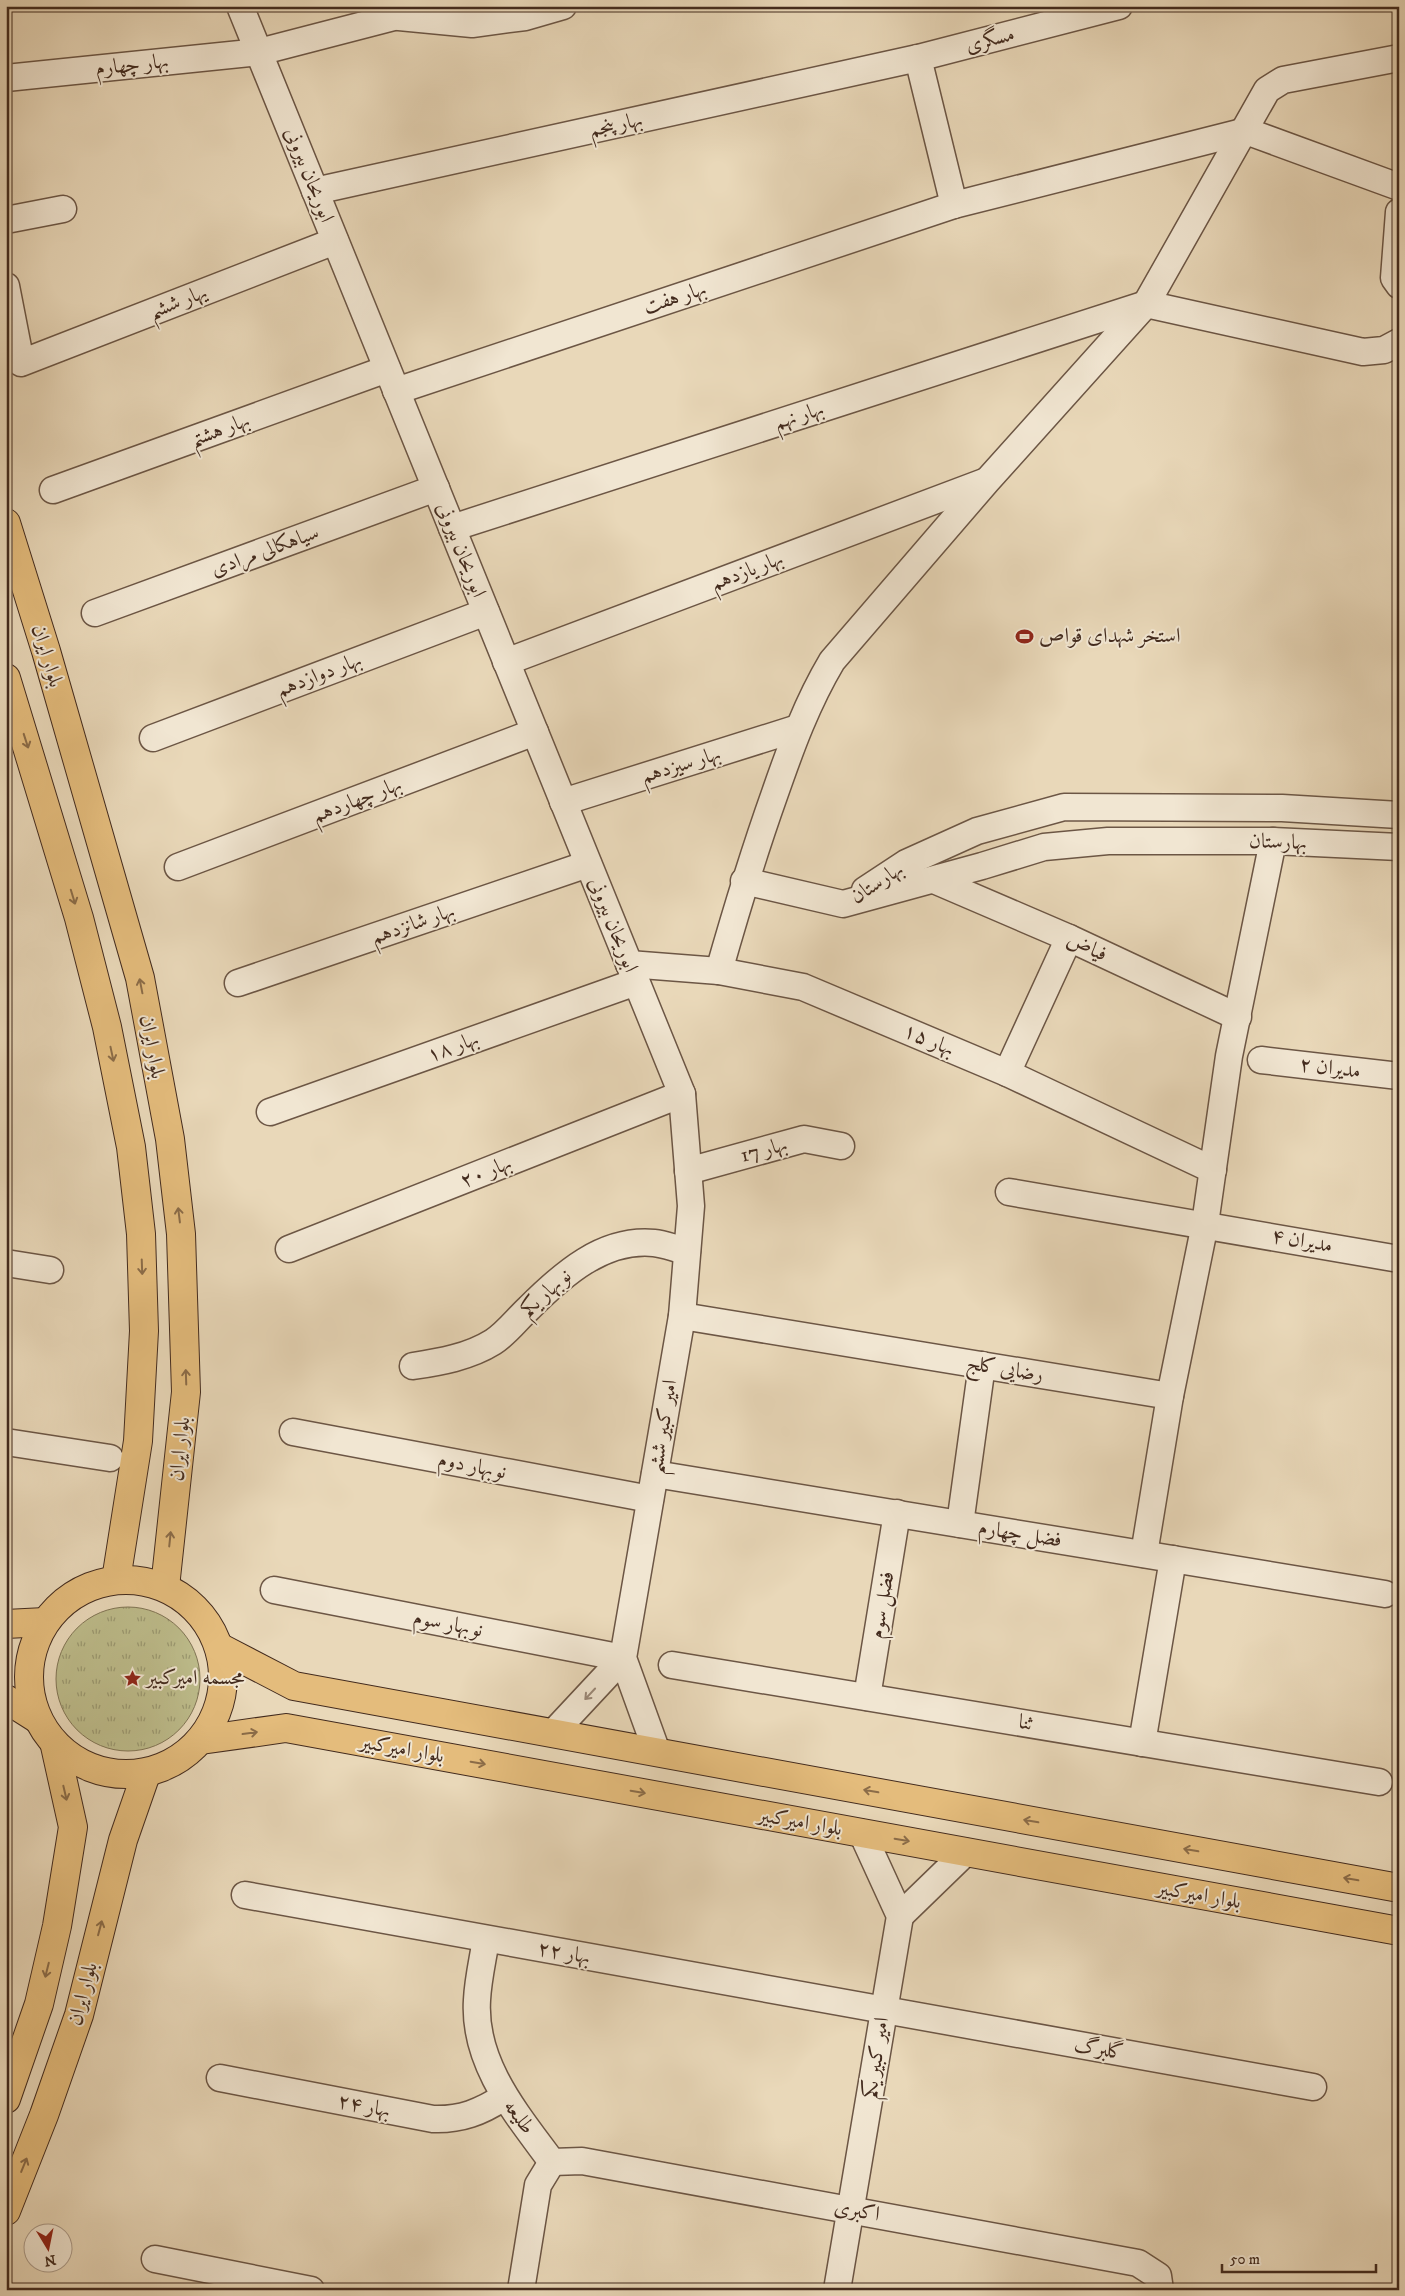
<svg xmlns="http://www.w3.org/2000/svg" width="1405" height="2296" font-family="'IM FELL DW Pica',Amiri,serif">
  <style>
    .grass { fill: url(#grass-tufts); stroke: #807454 }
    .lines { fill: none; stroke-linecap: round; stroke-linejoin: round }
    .minor-casing { stroke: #6c5645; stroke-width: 29 }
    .major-casing { stroke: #432b1e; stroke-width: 30 }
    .minor { stroke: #f1e6d2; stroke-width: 26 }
    .major { stroke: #e4bc7c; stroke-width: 28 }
    .oneway { stroke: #8b6c48 }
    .oneway2 { stroke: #9a8878 }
    .labels { text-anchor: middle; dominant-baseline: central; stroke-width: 4; stroke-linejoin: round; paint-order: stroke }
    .street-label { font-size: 21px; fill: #432b1e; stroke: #f1e6d2 }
    .poi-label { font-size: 21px; fill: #432b1e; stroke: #f1e6d2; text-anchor: start }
  </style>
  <defs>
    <pattern id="grass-tufts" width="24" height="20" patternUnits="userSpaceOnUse" patternTransform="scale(1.25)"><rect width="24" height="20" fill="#bdbc8b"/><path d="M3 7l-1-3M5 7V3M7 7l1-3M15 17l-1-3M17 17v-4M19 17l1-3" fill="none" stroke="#9b9971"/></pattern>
  </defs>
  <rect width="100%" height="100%" fill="#e9d8b9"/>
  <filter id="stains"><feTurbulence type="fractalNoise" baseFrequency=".004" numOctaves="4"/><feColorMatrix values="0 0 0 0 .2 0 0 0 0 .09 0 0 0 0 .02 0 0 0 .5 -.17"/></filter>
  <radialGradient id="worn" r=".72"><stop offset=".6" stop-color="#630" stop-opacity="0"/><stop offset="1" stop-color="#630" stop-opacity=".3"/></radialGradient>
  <circle class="grass" cx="128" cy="1679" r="72"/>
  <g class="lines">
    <defs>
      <g id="minor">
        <path d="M240 6 682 1094 691 1206 682 1316 623 1658 657 1752"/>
        <path d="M399 17 472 24 525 17 563 6"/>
        <path d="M918 58 954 205"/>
        <path d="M6 78 259 52 394 17 423 6"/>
        <path d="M315 191 918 58 1119 6"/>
        <path d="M1399 212 1394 278 1399 285"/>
        <path d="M6 220 63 209"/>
        <path d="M6 286 21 363 335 241"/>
        <path d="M396 391 954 205 1246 131 1399 187"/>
        <path d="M53 490 387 369"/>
        <path d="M452 528 1146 304 1363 352 1384 350 1399 342"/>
        <path d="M95 613 436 488"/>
        <path d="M506 662 984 482"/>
        <path d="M153 738 486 612"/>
        <path d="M563 802 798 728"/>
        <path d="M178 867 535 732"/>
        <path d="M934 880 1069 938 1238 1017"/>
        <path d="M744 881 843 904 982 866 1044 847 1108 841H1273L1399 847"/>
        <path d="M865 890 906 863 977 831 1064 807 1282 808 1399 815"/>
        <path d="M629 964 719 971 803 987 1007 1073 1213 1170"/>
        <path d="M719 971C736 911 754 852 775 793 791 747 807 703 832 661L987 481 1146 304 1267 90 1283 80 1399 58"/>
        <path d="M238 983 588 864"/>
        <path d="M1261 1060 1399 1076"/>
        <path d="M1007 1073 1069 938"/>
        <path d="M270 1112 636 982"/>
        <path d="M688 1171 804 1139 841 1146"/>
        <path d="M1009 1192 1399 1259"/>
        <path d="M289 1249 682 1094"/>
        <path d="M6 1263 50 1270"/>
        <path d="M682 1316 1170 1396 1144 1554"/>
        <path d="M413 1366C440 1362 469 1357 493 1342 506 1334 518 1318 529 1308 562 1275 603 1238 654 1243 665 1244 676 1249 687 1251"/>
        <path d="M1170 1396 1205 1224 1229 1056 1273 841"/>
        <path d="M293 1432 650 1499"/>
        <path d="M6 1442 110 1458"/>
        <path d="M655 1474 1385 1594"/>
        <path d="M960 1524 982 1365"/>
        <path d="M274 1590 623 1658"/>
        <path d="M672 1665 1379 1782"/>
        <path d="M867 1697 897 1513"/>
        <path d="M553 1733 623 1658"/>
        <path d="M1142 1743 1173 1559"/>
        <path d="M245 1895 1313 2087"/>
        <path d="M900 1916 966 1852"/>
        <path d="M486 1939C483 1959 478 1979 477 2000 473 2063 516 2113 552 2162"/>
        <path d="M220 2078 433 2119C461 2120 481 2112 504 2097"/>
        <path d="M552 2162 582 2161 1138 2263 1158 2276 1160 2290"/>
        <path d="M155 2259 311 2290"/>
        <path d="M521 2290 538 2185 552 2162"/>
        <path d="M837 2290 900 1916 862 1833"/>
      </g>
      <g id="major">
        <path d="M6 523 46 651 140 978 170 1139 181 1234 186 1392 165 1587"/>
        <path d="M6 678 79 918 107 1027 131 1147 141 1234 144 1331 138 1441 116 1580"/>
        <circle cx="126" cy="1677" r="97"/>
        <path d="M6 1624 45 1622"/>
        <path d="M219 1647 294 1686 1399 1888"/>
        <path d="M6 1699 36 1718"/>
        <path d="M201 1740 286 1728 1399 1931"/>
        <path d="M6 2099 39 2004 57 1926 73 1827 55 1746"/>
        <path d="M6 2211 44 2115 79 2015 123 1840 146 1774"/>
      </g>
    </defs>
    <use href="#minor" class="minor-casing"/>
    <use href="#major" class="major-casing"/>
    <use href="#minor" class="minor"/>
    <use href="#major" class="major"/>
  </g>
  <defs><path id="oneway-shaft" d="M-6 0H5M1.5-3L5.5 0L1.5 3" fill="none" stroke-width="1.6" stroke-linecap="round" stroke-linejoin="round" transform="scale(1.25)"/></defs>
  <g class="oneway">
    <use href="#oneway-shaft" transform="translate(26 741) rotate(72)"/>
    <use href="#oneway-shaft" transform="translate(73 897) rotate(73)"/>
    <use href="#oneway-shaft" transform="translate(141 986) rotate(-101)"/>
    <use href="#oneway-shaft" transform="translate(112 1054) rotate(78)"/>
    <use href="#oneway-shaft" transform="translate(179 1215) rotate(-97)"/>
    <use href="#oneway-shaft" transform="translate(142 1267) rotate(88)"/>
    <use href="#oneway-shaft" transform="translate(186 1377) rotate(-92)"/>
    <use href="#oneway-shaft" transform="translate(170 1539) rotate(-84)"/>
    <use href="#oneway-shaft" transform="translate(250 1733) rotate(-8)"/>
    <use href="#oneway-shaft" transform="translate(478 1763) rotate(10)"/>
    <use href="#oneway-shaft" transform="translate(871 1791) rotate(-170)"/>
    <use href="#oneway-shaft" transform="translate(638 1792) rotate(10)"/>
    <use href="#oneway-shaft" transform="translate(65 1793) rotate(77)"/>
    <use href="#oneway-shaft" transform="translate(1031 1821) rotate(-170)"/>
    <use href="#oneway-shaft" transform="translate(902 1840) rotate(10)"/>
    <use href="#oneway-shaft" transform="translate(1191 1850) rotate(-170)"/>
    <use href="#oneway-shaft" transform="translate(1351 1879) rotate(-170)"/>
    <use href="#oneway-shaft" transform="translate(100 1928) rotate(-75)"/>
    <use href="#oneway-shaft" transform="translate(47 1970) rotate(104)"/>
    <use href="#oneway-shaft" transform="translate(24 2165) rotate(-68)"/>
  </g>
  <use class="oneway2" href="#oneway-shaft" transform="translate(590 1694) rotate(133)"/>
  <defs>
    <symbol id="stadium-bare" viewBox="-9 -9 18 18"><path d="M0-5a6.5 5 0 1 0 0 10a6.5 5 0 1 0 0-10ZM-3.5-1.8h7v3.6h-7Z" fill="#8f2418" stroke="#f1e6d2" stroke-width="2.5" paint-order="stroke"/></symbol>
    <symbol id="sight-bare" viewBox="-9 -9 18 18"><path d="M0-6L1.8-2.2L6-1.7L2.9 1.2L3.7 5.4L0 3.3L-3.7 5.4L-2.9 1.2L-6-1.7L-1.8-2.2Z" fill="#8f2418" stroke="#f1e6d2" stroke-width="2.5" paint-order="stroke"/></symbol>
  </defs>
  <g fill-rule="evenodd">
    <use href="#stadium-bare" x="1012" y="624" width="25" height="25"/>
    <use href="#sight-bare" x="120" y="1666" width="25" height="25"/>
  </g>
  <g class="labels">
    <g class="street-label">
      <text transform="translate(990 40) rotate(-15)">مسگری</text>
      <text transform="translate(132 65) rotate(-6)">بهار چهارم</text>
      <text transform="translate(616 125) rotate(-12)">بهار پنجم</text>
      <text transform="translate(309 175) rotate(68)">ابوریحان بیرونی</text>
      <text transform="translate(675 298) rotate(-18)">بهار هفت</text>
      <text transform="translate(178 302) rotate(-21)">یهار ششم</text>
      <text transform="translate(799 416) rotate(-18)">بهار نهم</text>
      <text transform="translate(220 430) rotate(-20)">بهار هشتم</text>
      <text transform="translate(461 550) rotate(68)">ابوریحان بیرونی</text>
      <text transform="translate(265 551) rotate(-20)">سیاهکالی مرادی</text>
      <text transform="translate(747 571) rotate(-21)">بهار یازدهم</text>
      <text transform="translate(47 656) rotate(73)">بلوار ایران</text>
      <text transform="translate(319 675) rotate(-21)">بهار دوازدهم</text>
      <text transform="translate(681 765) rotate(-17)">بهار سیزدهم</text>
      <text transform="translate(357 800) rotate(-21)">بهار چهاردهم</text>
      <text transform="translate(1278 842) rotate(2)">بهارستان</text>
      <text transform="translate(877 883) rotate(-33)">بهارستان</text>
      <text transform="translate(413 924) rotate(-19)">بهار شانزدهم</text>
      <text transform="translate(613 925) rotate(68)">ابوریحان بیرونی</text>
      <text transform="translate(1087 947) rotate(25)">فیاض</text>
      <text transform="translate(929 1040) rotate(23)">بهار ۱۵</text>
      <text transform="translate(152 1047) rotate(79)">بلوار ایران</text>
      <text transform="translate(453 1047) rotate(-20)">بهار ۱۸</text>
      <text transform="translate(1330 1068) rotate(7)">مدیران ۲</text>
      <text transform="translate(764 1150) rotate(-15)">بهار 17</text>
      <text transform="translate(486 1172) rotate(-22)">بهار ۲۰</text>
      <text transform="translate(1302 1241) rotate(10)">مدیران ۴</text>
      <text transform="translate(546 1293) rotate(-42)">نوبهار یکم</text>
      <text transform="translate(1005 1369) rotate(9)">رضایی کلج</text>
      <text transform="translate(663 1427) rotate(-81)">امیر کبیر ششم</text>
      <text transform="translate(180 1449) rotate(-84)">بلوار ایران</text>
      <text transform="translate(472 1466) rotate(11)">نوبهار دوم</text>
      <text transform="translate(1020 1534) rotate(9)">فضل چهارم</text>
      <text transform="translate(882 1605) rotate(-80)">فضل سوم</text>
      <text transform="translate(448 1624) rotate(11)">نوبهار سوم</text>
      <text transform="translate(1026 1723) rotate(9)">ثنا</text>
      <text transform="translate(402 1749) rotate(10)">بلوار امیرکبیر</text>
      <text transform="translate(800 1822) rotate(10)">بلوار امیرکبیر</text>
      <text transform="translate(1199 1895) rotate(10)">بلوار امیرکبیر</text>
      <text transform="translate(564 1953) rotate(10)">بهار ۲۲</text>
      <text transform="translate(83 1994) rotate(-75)">بلوار ایران</text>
      <text transform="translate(1099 2049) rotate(10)">گلبرگ</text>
      <text transform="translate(876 2058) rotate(-81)">امیر کبیر یکم</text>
      <text transform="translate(364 2106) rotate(11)">بهار ۲۴</text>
      <text transform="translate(519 2117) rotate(54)">طلیعه</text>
      <text transform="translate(857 2211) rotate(10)">اکبری</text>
    </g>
    <g class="poi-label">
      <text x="1039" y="636">استخر شهدای قواص</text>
      <text x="146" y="1678">مجسمه امیرکبیر</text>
    </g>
  </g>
  <rect width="1405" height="2296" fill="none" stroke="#e9d8b9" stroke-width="25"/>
  <rect x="8" y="8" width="1390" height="2281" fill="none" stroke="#432b1e" stroke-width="2.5"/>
  <rect x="12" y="12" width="1380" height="2271" fill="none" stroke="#432b1e"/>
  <g transform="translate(48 2248) rotate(170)"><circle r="24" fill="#f1e6d2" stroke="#ab9b8a"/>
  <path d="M0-4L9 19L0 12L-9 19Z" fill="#8f2418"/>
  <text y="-8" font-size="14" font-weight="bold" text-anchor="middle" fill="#432b1e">N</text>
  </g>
  <path d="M1222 2264v8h154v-8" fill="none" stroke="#432b1e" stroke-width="2.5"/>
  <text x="1230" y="2264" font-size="15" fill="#432b1e" stroke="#f1e6d2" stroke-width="4" paint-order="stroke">50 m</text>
  <rect width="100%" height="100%" filter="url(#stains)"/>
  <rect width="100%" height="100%" fill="url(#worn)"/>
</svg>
